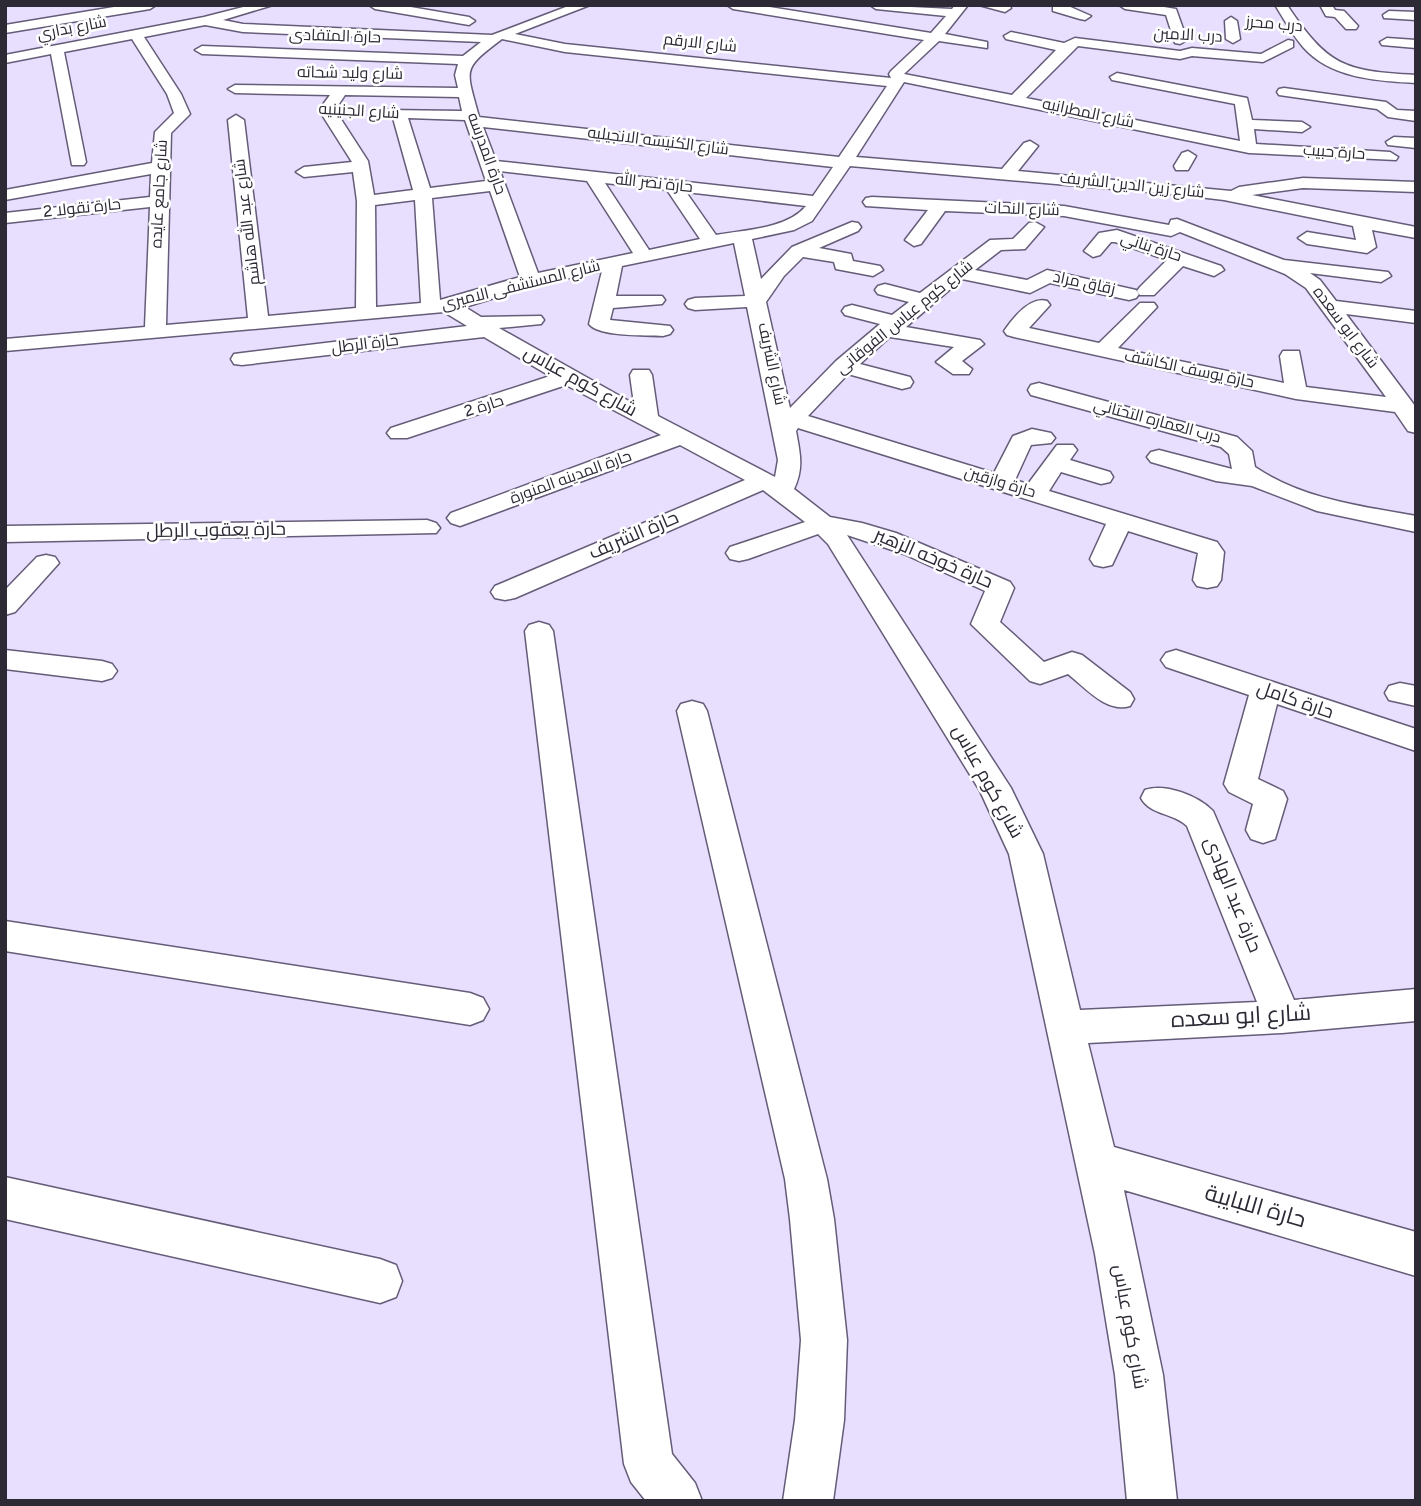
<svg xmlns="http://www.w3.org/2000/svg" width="1421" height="1506" font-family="Overpass,Cairo,sans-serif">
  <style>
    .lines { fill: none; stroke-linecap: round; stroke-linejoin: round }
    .minor-casing { stroke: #655c78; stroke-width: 3 }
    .minor { fill: #fff; fill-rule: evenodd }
    .labels { text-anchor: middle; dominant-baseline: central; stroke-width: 5; stroke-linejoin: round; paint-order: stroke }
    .far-street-label { font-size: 16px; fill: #2d2935; stroke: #fff }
    .street-label { font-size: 19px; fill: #2d2935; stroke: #fff }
    .near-street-label { font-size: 23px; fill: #2d2935; stroke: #fff }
  </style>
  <rect width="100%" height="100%" fill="#e8defe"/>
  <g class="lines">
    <defs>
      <g id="minor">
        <path d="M126 5H156L150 9 5 33V25Z"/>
        <path d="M251 5H273L223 20 243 24 492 35 571 5H590L515 34 565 44 891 78 889 74 891 71 924 40 733 9 727 5H758L931 33 946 16 876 9 870 5 952 9 955 5H968L945 34 987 42V48L939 41 904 74 1012 95 1056 50 1006 39 1004 36 1011 32 1064 43 1075 38 1180 51 1192 48 1261 54 1288 40 1293 41V47L1263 62 1192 56 1180 59 1078 46 1026 98 1240 141 1235 104 1112 80 1110 77 1117 73 1247 98 1252 120 1302 122 1310 127 1302 132 1254 129 1256 144 1390 152 1398 157 1396 160 1249 153 904 82 856 157 1002 169 1024 143 1030 141 1038 146 1018 171 1231 191 1239 187 1303 178 1416 182V192L1303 188 1252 195 1416 227V238L1372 230 1376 247 1367 253 1307 244 1298 238 1307 232 1356 240 1353 226 1224 200 1182 195 850 166 812 221 794 230 752 239 761 279 792 247 852 222 858 223 861 227 858 231 819 248 851 254 853 261 880 266 883 270 873 276 836 269 834 262 803 257 784 276 766 302 790 408 836 361 880 324 845 315 842 311 845 307 852 305 892 315 909 302 878 294 875 290 878 286 885 284 920 293 990 240 1013 239 1029 223 1035 222 1044 227 1025 249 1001 250 975 270 1027 280 1047 270 1136 290 1139 294 1136 298 1129 300 1050 283 1030 293 962 279 906 327 980 340 984 344 962 361 972 369 969 374H953L936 362 954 347 890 337 860 364 910 377 913 382 910 387 902 389 848 374 808 416 994 473 1013 436 1032 429 1051 433 1055 438 1051 443 1031 445 1015 480 1028 484 1057 445H1073L1077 450 1070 460 1110 472 1113 477 1110 482 1101 484 1061 472 1049 491 1217 542 1224 552 1221 580 1217 586 1207 588 1197 586 1193 580 1198 553 1128 531 1112 565 1103 567 1094 565 1090 559 1106 524 798 428 796 431C800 453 804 468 794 489L830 517 862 523 896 533 1010 582 1014 588 1000 622 1044 662 1072 652 1082 655 1130 692 1134 699 1130 706C1106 713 1086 688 1068 674L1040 684 1030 681 971 624 985 591 904 554 847 535 1011 788 1043 854 1080 1010 1257 1002 1187 826C1174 813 1150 815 1141 798L1145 790C1166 783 1198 796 1213 811L1294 1000 1416 989V1021L1282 1033 1088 1043 1114 1147 1416 1232V1276L1124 1190 1163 1375 1177 1501H1127L1115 1375 1095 1254 1009 854 980 791 828 544 818 534 748 559 739 561 730 559 726 553 730 547 805 522 763 490 515 598 505 600 495 598 491 592 495 586 745 480 680 445 460 526 451 523 447 518 451 513 661 435 566 385 407 438H391L387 433 391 428 550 376 484 337 242 365 234 364 231 359 234 354 242 353 467 326 444 312 5 351V339L145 327 150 207 5 223V213L150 197 151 174 5 200V190L152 163 155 132 174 113 167 94 132 39 64 52 86 162 84 165H72L51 54 5 63V55L204 17ZM205 25 243 32 481 42 463 56 202 46 195 50 202 54 458 64 455 75 458 88 235 85 228 89 235 93 330 95 319 110 352 162 304 167 296 172 304 177 353 172 357 201 356 308 268 316 244 120 236 115 228 120 248 318 166 325 171 133 190 114 181 94 144 37ZM502 39 565 52 887 86 839 157 479 117C466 68 461 70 502 39ZM345 95 459 97 462 111 387 110 384 113 387 116 393 118 413 190 374 195 368 161 335 110ZM408 118 465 120 486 181 430 188ZM483 127 833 167 813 196 496 161ZM500 171 587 181 633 253 538 273ZM605 183 667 190 700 239 649 250ZM490 191 520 277 440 300 432 198ZM686 192 806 206C787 229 744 230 716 235ZM415 200 421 303 376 307 375 205ZM734 243 745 296 695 298 688 300 685 304 688 308 695 310 747 307 778 460 775 477 658 416 652 375 649 370H633L630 375 634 404 499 328 541 324 544 320 541 316 481 317 465 307 536 285 602 271 589 324C599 337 646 335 663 336L670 334 673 330 670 326 610 320 613 308 662 304 665 300 662 296H616L622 266Z"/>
        <path d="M369 5H399L469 17 475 21 469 25 375 9Z"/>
        <path d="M979 5H1009L1011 8 1005 12Z"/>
        <path d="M1053 5H1066L1091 16 1085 20 1080 19 1053 11Z"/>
        <path d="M1119 5H1152L1176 9 1187 40 1180 44 1175 43 1166 15 1125 9Z"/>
        <path d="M1275 5H1287C1328 66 1343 71 1416 75V83C1376 81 1330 78 1303 47 1292 34 1284 19 1275 5Z"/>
        <path d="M1320 5H1332L1335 10 1344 11 1358 26 1356 29H1346L1335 17 1326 16Z"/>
        <path d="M1389 11 1416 12V20L1384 18 1383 15Z"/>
        <path d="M1231 17 1237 21 1240 39 1233 43 1226 39 1225 21Z"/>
        <path d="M1387 38 1416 40V48L1382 45 1380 42Z"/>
        <path d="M1284 88 1386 102 1397 110 1416 111V121L1388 117 1377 109 1279 95 1277 92 1279 89Z"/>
        <path d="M1394 137 1416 138V148L1388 145 1386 142Z"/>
        <path d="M1188 151 1196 156 1188 170H1176L1174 166 1182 153Z"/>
        <path d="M872 197 1064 206 1169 225 1171 220 1177 219 1284 260 1388 272 1391 276 1381 282 1310 273 1320 280 1336 301 1416 311V323L1346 314 1415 406 1416 433 1408 431 1395 412 1296 399 1014 337 1007 335 1004 331C1013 318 1030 296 1047 301L1050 305 1029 328 1099 343 1140 303H1154L1157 307 1118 348 1284 383 1280 356 1283 351H1299L1306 387 1386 397 1306 288 1285 274 1180 232 1171 236 1064 216 945 211 921 244 914 246 905 240 928 210 866 206 863 202 866 198Z"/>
        <path d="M1117 230 1221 266 1224 270 1214 276 1183 266 1154 295H1140L1137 291 1140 287 1167 260 1115 242H1111L1100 255 1093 257 1084 251 1099 233Z"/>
        <path d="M1039 383 1237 437 1252 451 1255 467C1302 499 1361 506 1416 516V532L1317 511 1252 486 1216 481 1151 462 1147 457 1151 452 1159 450 1232 469 1229 454 1221 447 1031 395 1028 390 1031 385Z"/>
        <path d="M427 520 436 523 440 528 436 533 5 542V526Z"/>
        <path d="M46 555 55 557 59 563 15 612 5 615V590L37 557Z"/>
        <path d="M539 622 549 625 553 631 672 1454 695 1483 702 1501H646L631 1482 624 1464 525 631 529 625Z"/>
        <path d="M5 650 102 661 112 664 117 671 112 678 102 681 5 669Z"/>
        <path d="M1176 650 1416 729V751L1277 704 1258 779 1283 791 1287 799 1275 839 1263 843 1251 839 1246 830 1253 804 1229 792 1224 784 1249 695 1166 667 1161 660 1166 653Z"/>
        <path d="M1400 683 1416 686V706L1389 700 1385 693 1389 686Z"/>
        <path d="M692 701 703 704 707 711 827 1179 834 1219 847 1340 844 1420 833 1501H783L795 1420 801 1340 790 1219 785 1179 677 711 681 704Z"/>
        <path d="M5 921 470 993 483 998 489 1009 483 1020 470 1025 5 951Z"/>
        <path d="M5 1177 380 1259 396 1265 402 1281 396 1297 380 1303 5 1219Z"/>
      </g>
    </defs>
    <use href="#minor" class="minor-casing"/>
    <use href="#minor" class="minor"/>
  </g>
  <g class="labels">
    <g class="far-street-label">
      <text transform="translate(1274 25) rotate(5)">درب محرز</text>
      <text transform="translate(72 29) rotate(-11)">شارع بداري</text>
      <text transform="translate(1188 36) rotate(3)">درب الامين</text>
      <text transform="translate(335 37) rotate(2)">حارة المتفادى</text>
      <text transform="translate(700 44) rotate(6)">شارع الارقم</text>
      <text transform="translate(350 74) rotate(1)">شارع وليد شحاته</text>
      <text transform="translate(359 112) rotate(3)">شارع الجنينيه</text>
      <text transform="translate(1088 114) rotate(12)">شارع المطرانيه</text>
      <text transform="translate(658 142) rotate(7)">شارع الكنيسه الانجيليه</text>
      <text transform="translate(1334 153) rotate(4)">حارة حبيب</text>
      <text transform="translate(486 154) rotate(70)">حارة المدرسه</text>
      <text transform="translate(654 184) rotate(6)">حارة نصر الله</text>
      <text transform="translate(1132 186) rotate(6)">شارع زين الدين الشريف</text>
      <text transform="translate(160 194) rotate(-87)">شارع جامع عايده</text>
      <text transform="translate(82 209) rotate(-6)">حارة نقولا 2</text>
      <text transform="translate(1022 210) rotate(2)">شارع النحات</text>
      <text transform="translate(248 222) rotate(-97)">شارع عبد الله هاشم</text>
      <text transform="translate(1151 248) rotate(18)">حارة بناني</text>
      <text transform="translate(1084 284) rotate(12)">زقاق مراد</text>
      <text transform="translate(521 286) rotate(-14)">شارع المستشفى الاميرى</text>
      <text transform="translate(905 318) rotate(-39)">شارع كوم عباس الفوقانى</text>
      <text transform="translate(1345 328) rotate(53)">شارع ابو سعده</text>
      <text transform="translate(365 345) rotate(-7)">حارة الرطل</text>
      <text transform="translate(771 364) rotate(78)">شارع الشريف</text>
      <text transform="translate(1189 370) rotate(12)">حارة يوسف الكاشف</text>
      <text transform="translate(484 407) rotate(-18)">حارة 2</text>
      <text transform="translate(1157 422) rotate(15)">درب العماره التحتاني</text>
      <text transform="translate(571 478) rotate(-20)">حارة المدينه المنورة</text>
      <text transform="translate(1000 483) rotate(17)">حارة وازقين</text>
    </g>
    <g class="street-label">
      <text transform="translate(580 382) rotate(29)">شارع كوم عباس</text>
      <text transform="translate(216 531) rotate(-1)">حارة يعقوب الرطل</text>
      <text transform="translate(634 536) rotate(-23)">حارة الشريف</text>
      <text transform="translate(933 559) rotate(23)">حارة خوخه الزهير</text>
      <text transform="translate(1295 701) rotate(19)">حارة كامل</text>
      <text transform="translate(987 782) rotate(61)">شارع كوم عباس</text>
      <text transform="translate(1232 895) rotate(68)">حارة عبد الهادى</text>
      <text transform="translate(1129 1327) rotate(80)">شارع كوم عباس</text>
    </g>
    <g class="near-street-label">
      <text transform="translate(1241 1018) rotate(-3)">شارع ابو سعده</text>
      <text transform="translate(1255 1208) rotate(16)">حارة اللبايبة</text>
    </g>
  </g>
  <rect width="1421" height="1506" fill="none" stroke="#2d2935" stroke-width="14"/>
</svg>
